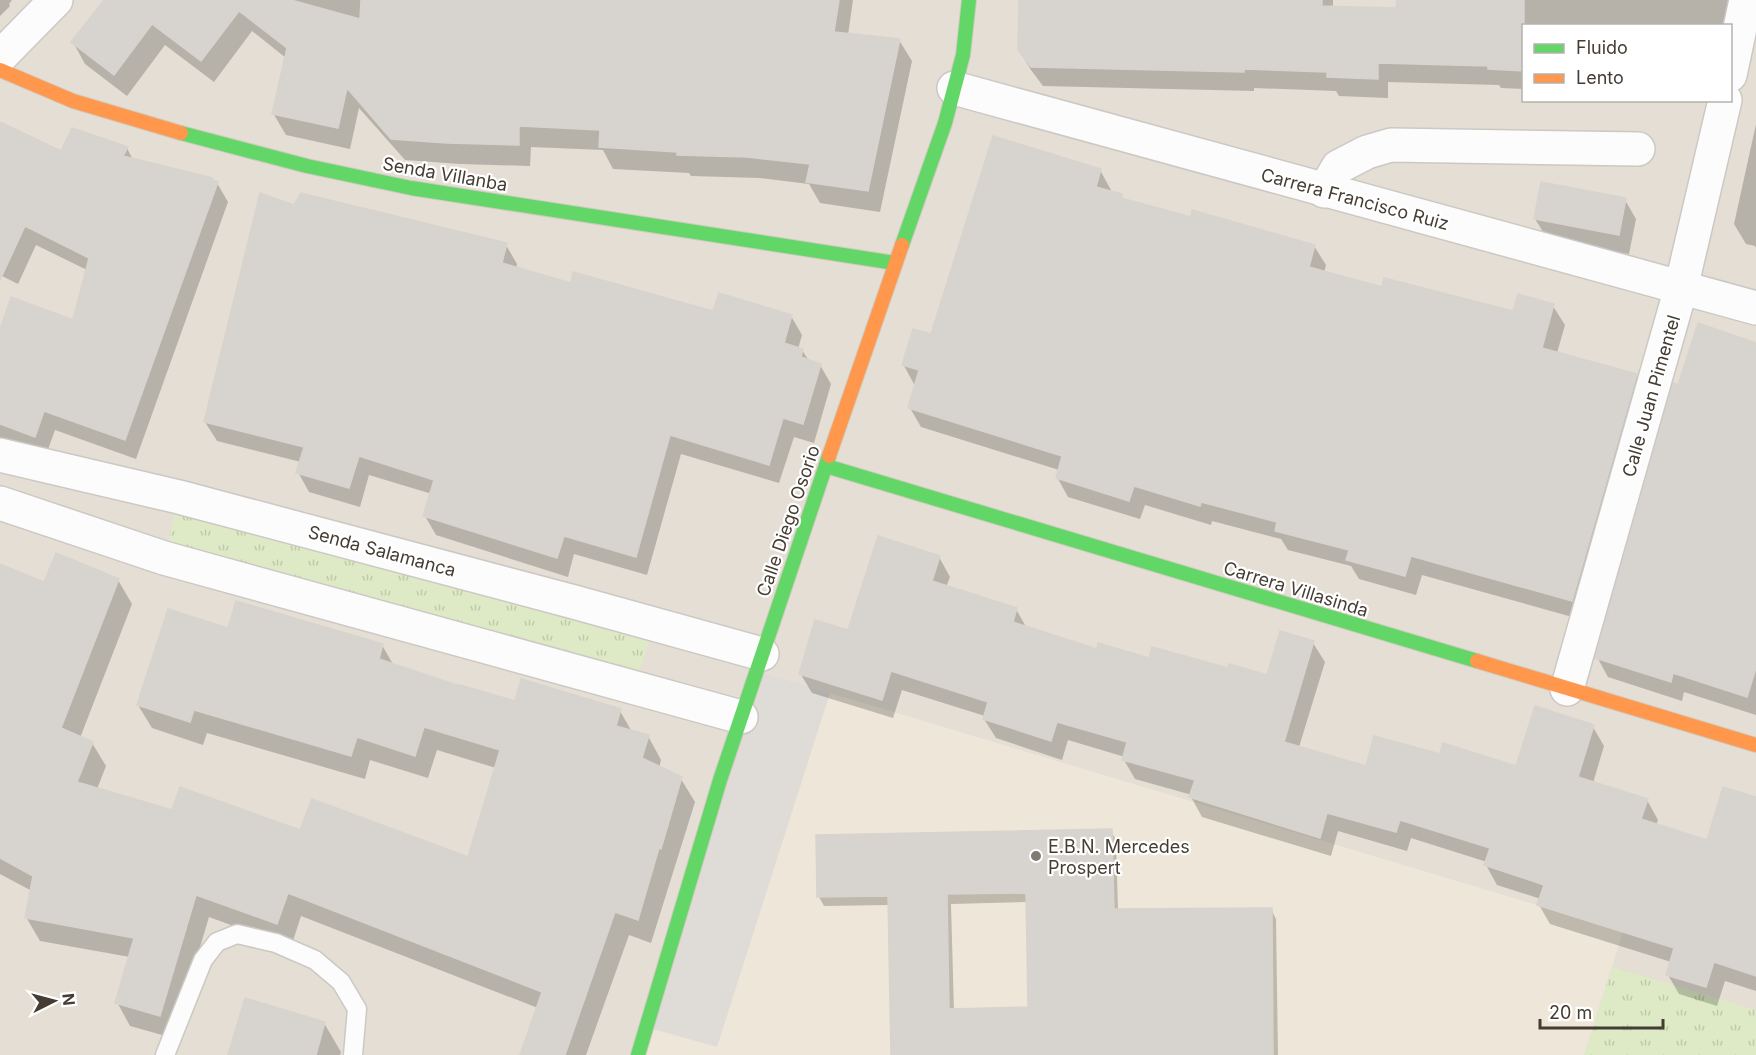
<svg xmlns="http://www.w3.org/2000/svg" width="1756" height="1055" font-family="Inter,sans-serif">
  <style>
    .residential { fill: #e4ded4; fill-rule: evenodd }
    .education { fill: #eee6d9 }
    .grass { fill: url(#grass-tufts) }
    .parking { fill: #dfdbd7 }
    .shadow { fill: #0003; fill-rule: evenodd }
    .building { fill: #d7d3cf; stroke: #d8d3cd; stroke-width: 1.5; fill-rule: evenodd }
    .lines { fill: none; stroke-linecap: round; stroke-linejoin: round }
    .lane-casing { stroke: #ccc8c4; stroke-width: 21 }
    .street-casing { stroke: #ccc8c4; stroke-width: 36 }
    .fast-casing { stroke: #d1cabf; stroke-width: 16 }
    .slow-casing { stroke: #d1cabf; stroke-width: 16 }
    .lane { stroke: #fdfcfc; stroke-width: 18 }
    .street { stroke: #fdfcfc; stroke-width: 33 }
    .fast { stroke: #63d668; stroke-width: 14 }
    .slow { stroke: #ff974d; stroke-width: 14 }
    .poi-dot { fill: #817a72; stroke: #fff; stroke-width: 2 }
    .labels { text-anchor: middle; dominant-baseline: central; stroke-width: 4.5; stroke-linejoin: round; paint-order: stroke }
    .street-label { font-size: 18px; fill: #453d33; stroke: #fff }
    .poi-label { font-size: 18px; fill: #453d33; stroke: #fff; text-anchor: start }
  </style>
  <defs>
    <pattern id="grass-tufts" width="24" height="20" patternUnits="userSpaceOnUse" patternTransform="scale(1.5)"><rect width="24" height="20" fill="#deeac6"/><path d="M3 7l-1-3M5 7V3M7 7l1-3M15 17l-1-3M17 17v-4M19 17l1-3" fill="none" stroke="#c0caab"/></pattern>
  </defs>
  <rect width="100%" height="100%" fill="#f0ece8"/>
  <path class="residential" d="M0 0H1756V1055H0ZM1524 26H1730V100H1524Z"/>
  <path class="education" d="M757 671 1537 905 1623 932 1584 1055H638Z"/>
  <g class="grass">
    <path d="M179 497 654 624 635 687 164 558Z"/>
    <path d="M1612 967 1756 1010V1055H1584Z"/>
  </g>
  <path class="parking" d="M757 671 830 693 717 1047 646 1027Z"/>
  <g class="shadow">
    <path d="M0 0H12L9 4 10 6 0 16Z"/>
    <path d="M105 0H853L848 35 899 40 912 61 880 212 820 203 809 184 760 178 691 176 689 173 613 169 603 150 531 147 530 166 460 164 405 160 359 108 350 149 286 135 273 113 286 58 252 31 214 82 165 45 127 96 85 64 73 42Z"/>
    <path d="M1020 0H1333V7L1398 9V0H1734L1730 26H1524V89L1501 88 1499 85 1388 82V98L1339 96 1336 91 1254 88V91L1043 86 1031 70 1019 50Z"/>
    <path d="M1756 124V248L1755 246 1746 244 1734 224Z"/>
    <path d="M0 136 61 153 127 148 133 160 217 183 228 202 136 459 55 430 46 455 0 438V333L74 322 87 270 36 245 18 284 0 275Z"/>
    <path d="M1100 170 1111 190V192L1121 195 1124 200 1192 218 1314 246 1326 265 1324 273 1383 289 1514 313 1553 306 1565 325 1557 353 1636 375 1647 394 1583 620 1422 575 1416 595 1359 579 1351 566 1288 550 1281 539 1212 521 1211 525 1145 505 1140 519 1068 497 1057 477 1059 470 921 427 910 408 917 385 914 384 903 364Z"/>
    <path d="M1625 200 1636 219 1629 254 1547 238 1535 219Z"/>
    <path d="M295 207 506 245 517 264 516 269 572 285 715 313 791 316 802 335 798 349 802 350 809 361 820 365 831 384 814 443 794 437 779 483 681 454 647 575 574 554 568 577 436 535 425 516 432 494 369 475 360 507 309 492 298 472 301 462 217 441 205 422Z"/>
    <path d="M1756 345V715L1684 692 1682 701 1608 677 1597 657 1679 387Z"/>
    <path d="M939 557 950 577 946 587 1016 609 1026 627 1098 651 1150 660 1229 670 1268 677 1313 643 1325 662 1299 747 1367 768 1441 756 1517 767 1593 727 1604 746 1593 783 1647 800 1658 820 1656 825 1708 842 1756 799V991L1725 981 1717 1006 1679 994 1668 975 1671 962 1550 924 1539 905 1541 899 1497 885 1486 865 1487 862 1411 838 1407 851 1338 831 1331 856 1202 817 1191 797 1192 795 1135 779 1124 760 1125 757 1068 740 1062 760 996 738 984 719 985 716 902 690 893 718 812 693 800 673Z"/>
    <path d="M0 566 45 584 118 580 132 604 80 738 92 743 106 766 97 789 173 812 469 859 496 768 437 750 428 778 370 760 365 779 207 733 203 745 152 728 138 705 229 630 382 645 394 666 461 688 516 703 620 711 632 732 648 736 661 760 659 768 681 779 695 802 651 943 629 935 586 1055H521L538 1008 301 916 291 947 209 917 173 1038 130 1026 117 1002 130 957 40 941 26 917 32 891 0 874Z"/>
    <path d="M1111 831 1116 840 1118 910 1271 909 1276 919 1278 1055H893L889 905 824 906 819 897ZM1027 902 1030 1008 954 1011 951 904Z"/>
    <path d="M324 1023 341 1052 340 1055H230Z"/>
  </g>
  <g class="building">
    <path d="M104 0H291L360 19 361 0H839L834 32 900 39 868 191 806 182 810 164 747 157 677 155V152L599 147 600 130 519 126V145L447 143 391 139 347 88 338 128 272 114 287 48 239 11 201 61 152 24 114 75 71 42Z"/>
    <path d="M1019 0H1322V6L1396 8 1397 0H1524V71L1488 69V66L1378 63V79L1327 77V72L1244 69V72L1031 67 1018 50Z"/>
    <path d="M0 122 61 151 72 128 128 147 123 156 213 178V180L218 182 125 440 44 411 35 437 0 424V329L11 297 73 320 89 258 25 226 0 280Z"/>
    <path d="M993 136 1101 169 1096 187 1122 194 1121 198 1191 217 1192 210 1315 245 1309 267 1382 287 1384 278 1513 311 1518 294 1554 304 1542 348 1637 374 1572 601 1411 556 1405 576 1346 560 1349 550 1275 531 1277 522 1201 502 1200 506 1134 486 1129 501 1056 478 1062 456 908 408 919 370 902 365 913 329 931 334Z"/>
    <path d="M1541 182 1626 198 1619 235 1534 219Z"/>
    <path d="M260 193 294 205 301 193 507 243 502 263 571 283 573 272 713 311 719 293 792 315 784 343 803 349 801 357 821 364 803 424 783 418 769 465 670 435 636 557 564 536 557 558 423 516 434 480 359 456 349 488 296 473 304 447 204 422Z"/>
    <path d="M1698 323 1756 343V668L1747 697 1673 673 1671 682 1595 658 1673 383 1678 385Z"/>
    <path d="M878 536 940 556 932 581 1017 608 1013 622 1097 649 1098 643 1149 658 1152 647 1228 668 1229 664 1267 675 1280 631 1314 641 1284 742 1366 766 1374 736 1440 754 1443 743 1516 766 1535 706 1594 725 1578 777 1648 799 1641 819 1707 840 1723 787 1756 797V976L1714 962 1706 987 1666 975 1674 948 1537 905 1544 885 1484 865 1490 848 1400 820 1396 832 1327 813 1320 838 1189 797 1195 780 1122 760 1127 742 1057 722 1051 741 983 719 988 702 891 671 882 700 799 674 815 620 848 630Z"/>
    <path d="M56 553 119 579 61 728 93 742 77 782 172 810 180 787 300 830 312 799 468 857 500 750 424 727 415 756 357 737 351 756 194 710 190 722 137 705 168 609 228 628 236 601 383 644 379 659 460 686V685L515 701 521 679 621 709 616 726 649 735 642 758 682 777 661 849 659 848 638 920 615 912 565 1055H520L542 992 288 893 277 924 196 895 160 1016 115 1003 134 938 25 918 33 876 0 858V564L44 582Z"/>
    <path d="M1112 829 1114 909 1272 908 1273 1055H891L888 896 817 897 816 835ZM1026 893 1028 1007 949 1009 947 894Z"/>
    <path d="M245 998 325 1022 316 1055H228Z"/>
  </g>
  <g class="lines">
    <defs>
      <path id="lane" d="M165 1055 203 960 217 942 237 934 276 943 315 960 341 982 357 1009 353 1055"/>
      <g id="street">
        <path d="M0 57 56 0"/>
        <path d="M1730 75 1746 0"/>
        <path d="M954 88 1756 308"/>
        <path d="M1324 191 1338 167 1367 152 1391 145 1638 149"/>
        <path d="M0 455 179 497 574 602 762 654"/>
        <path d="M0 503 164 558 741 717"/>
        <path d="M1567 689 1681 288 1725 100"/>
      </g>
      <g id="fast">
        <path d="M181 133 307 166 411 188 895 263"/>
        <path d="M902 245 945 123 963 55 969 0"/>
        <path d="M826 466 1477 661"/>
        <path d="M638 1055 720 780 829 456"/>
      </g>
      <g id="slow">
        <path d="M0 70 73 101 181 133"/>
        <path d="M829 456 902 245"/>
        <path d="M1477 661 1756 745"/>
      </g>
    </defs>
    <use href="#lane" class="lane-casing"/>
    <use href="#street" class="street-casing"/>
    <use href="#fast" class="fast-casing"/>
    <use href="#slow" class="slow-casing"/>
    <use href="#lane" class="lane"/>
    <use href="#street" class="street"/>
    <use href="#fast" class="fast"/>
    <use href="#slow" class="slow"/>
  </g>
  <circle class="poi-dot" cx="1036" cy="856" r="6"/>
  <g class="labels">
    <g class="street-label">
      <text transform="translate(445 174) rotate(10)">Senda Villanba</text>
      <text transform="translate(1355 199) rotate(15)">Carrera Francisco Ruiz</text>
      <text transform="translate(1651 396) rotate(-74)">Calle Juan Pimentel</text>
      <text transform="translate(788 521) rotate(-71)">Calle Diego Osorio</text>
      <text transform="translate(382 551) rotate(15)">Senda Salamanca</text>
      <text transform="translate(1296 589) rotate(17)">Carrera Villasinda</text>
    </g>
    <g class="poi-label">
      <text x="1048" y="846">E.B.N. Mercedes<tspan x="1048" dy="21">Prospert</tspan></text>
    </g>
  </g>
  <rect x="1522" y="24" width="210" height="78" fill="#ffffff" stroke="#b5b1ad" stroke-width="1.5"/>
  <rect x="1534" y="44" width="30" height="9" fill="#63d668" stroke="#b5b1ad" stroke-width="1.5"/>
  <text x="1576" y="54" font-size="18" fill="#453d33">Fluido</text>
  <rect x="1534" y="74" width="30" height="9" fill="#ff974d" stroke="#b5b1ad" stroke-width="1.5"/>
  <text x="1576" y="84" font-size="18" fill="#453d33">Lento</text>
  <g transform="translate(54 1001) rotate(84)" stroke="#ffffff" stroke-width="4.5" paint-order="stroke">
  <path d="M0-4.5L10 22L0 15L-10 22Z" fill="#453d33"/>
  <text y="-9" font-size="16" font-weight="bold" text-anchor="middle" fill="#453d33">N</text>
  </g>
  <path d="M1540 1019v9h123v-9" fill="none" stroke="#453d33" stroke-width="3"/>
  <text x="1549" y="1019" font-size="18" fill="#453d33" stroke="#ffffff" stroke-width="4.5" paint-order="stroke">20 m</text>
</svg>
